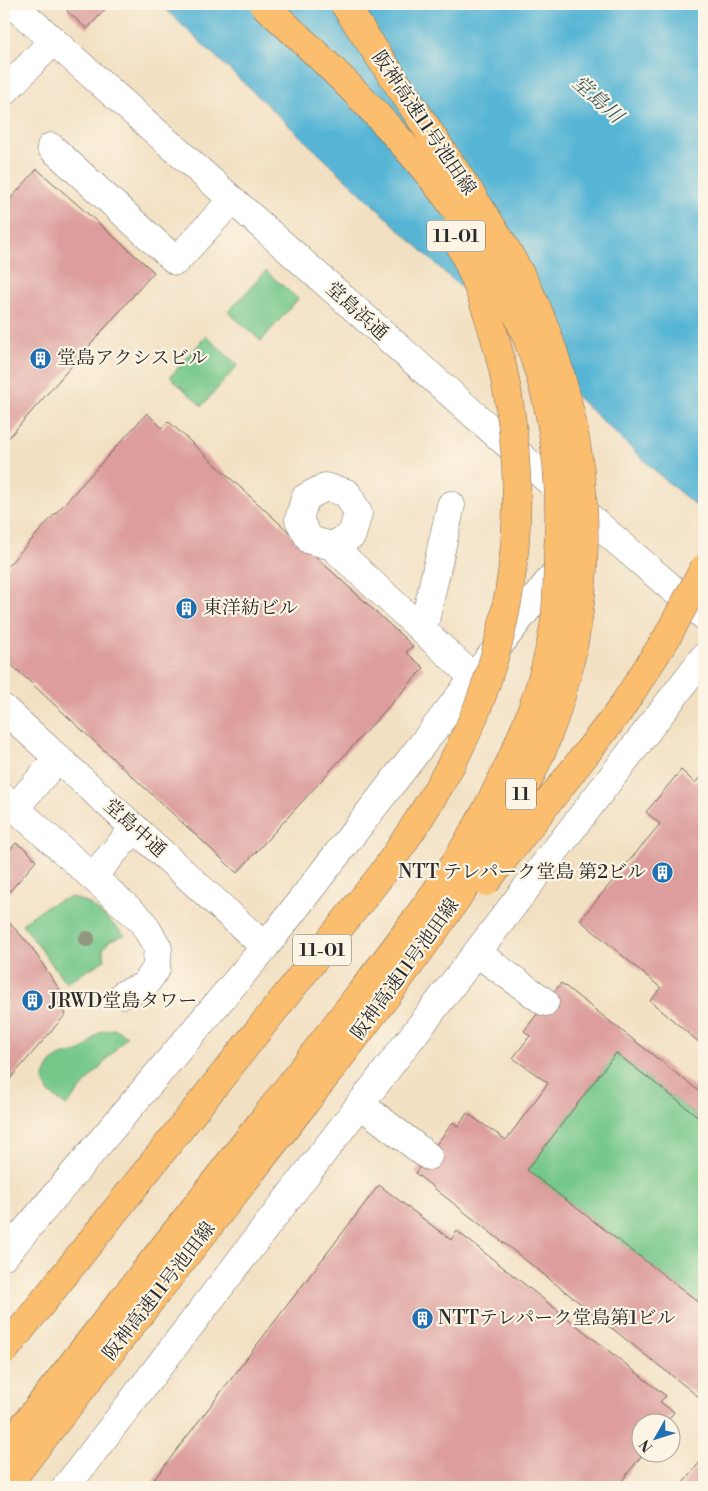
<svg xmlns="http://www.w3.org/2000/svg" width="708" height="1491" font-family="'Libre Bodoni','Noto Serif JP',serif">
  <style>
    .green { fill: #74c78a; stroke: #50795a }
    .water { fill: #57b5d5; stroke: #417080 }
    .building { fill: #dc9d9c }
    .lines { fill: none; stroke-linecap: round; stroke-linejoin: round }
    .minor-casing { stroke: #716a60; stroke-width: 29 }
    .minor { stroke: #fff; stroke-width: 28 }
    .highway-bridge-casing { stroke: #716a60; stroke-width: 29; stroke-linecap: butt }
    .highway-bridge { stroke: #fbbd6e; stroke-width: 28 }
    .tree { fill: #91967f }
    .labels { text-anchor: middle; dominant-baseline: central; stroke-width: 4.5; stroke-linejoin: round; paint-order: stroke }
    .shield { fill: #fcf5e5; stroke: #6a6863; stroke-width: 1 }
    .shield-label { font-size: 18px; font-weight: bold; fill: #2b2b2b }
    .street-label { font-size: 19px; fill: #2b2b2b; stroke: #fcf5e5 }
    .poi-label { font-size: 19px; fill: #2b2b2b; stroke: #fcf5e5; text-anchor: start }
    .water-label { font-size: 20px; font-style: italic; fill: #3a5b66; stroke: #fcf5e5 }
  </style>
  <rect width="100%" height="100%" fill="#fcf5e5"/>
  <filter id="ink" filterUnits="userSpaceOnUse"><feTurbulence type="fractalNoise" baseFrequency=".02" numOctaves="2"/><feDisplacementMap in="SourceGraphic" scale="10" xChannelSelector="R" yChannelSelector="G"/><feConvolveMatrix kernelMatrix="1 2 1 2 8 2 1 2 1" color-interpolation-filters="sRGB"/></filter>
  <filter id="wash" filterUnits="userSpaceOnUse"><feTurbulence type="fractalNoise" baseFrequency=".0096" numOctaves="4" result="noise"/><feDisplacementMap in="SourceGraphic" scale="20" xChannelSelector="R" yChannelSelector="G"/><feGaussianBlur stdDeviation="1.12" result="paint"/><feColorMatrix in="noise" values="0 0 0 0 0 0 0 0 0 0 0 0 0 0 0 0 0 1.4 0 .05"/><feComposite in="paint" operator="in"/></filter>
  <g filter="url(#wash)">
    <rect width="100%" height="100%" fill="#f2e0c2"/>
    <g class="green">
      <path d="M266 271 298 299 261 341 228 312Z"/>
      <path d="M206 336 238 365 202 406 170 377Z"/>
      <path d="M72 897 92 905 125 935 110 940 103 949 105 960 66 983 22 924C38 910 52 902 72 897Z"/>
      <path d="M115 1029 127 1036 66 1106 49 1093 43 1081C46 1069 51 1059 64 1055 69 1053 75 1054 80 1051 98 1043 87 1031 115 1029Z"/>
      <path d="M616 1053 704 1121V1306L527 1170Z"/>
    </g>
    <path class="water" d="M160 4H704V512L665 480Z"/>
    <g id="blocks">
      <g class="building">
        <path d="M73 4H110L87 29 67 11Z"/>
        <path d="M37 169 154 272 4 443V206Z"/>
        <path d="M147 413 162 428 168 421 413 646 406 652 424 668 237 873 4 658V570Z"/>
        <path d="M681 770 695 783 704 772V1040L701 1044 650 1001 661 988 580 920 660 824 646 812Z"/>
        <path d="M16 843 28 851 36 861 4 898V857Z"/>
        <path d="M4 917 30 945 65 998 58 1004 66 1014 4 1086Z"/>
        <path d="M561 983 704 1095V1121L616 1053 527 1170 704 1306V1401L415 1173 453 1122 458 1127 467 1113 506 1140 548 1083 513 1058 530 1036 524 1031Z"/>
        <path d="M379 1185 451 1240 457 1231 666 1396 660 1402 674 1412 665 1424H640V1454H643L617 1487H161L153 1481Z"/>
        <path d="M704 1457V1487H680Z"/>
      </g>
    </g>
  </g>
  <g filter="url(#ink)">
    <use href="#blocks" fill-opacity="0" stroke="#716a60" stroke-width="1"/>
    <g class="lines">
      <defs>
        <g id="minor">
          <path d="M12 4 595 522 704 616"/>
          <path d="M4 92 53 41"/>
          <path d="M51 147 176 261 232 200"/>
          <path d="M332 546 352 535 358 513 347 493 325 487 305 498 299 520 310 540 332 546 474 678"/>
          <path d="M423 630 451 505"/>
          <path d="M4 709 265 947"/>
          <path d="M4 798 142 921 158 948 156 969 144 986 124 994"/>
          <path d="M15 808 58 758"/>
          <path d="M93 876 135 828"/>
          <path d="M477 953 545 1002"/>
          <path d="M360 1104 428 1156"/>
          <path d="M4 1256 265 947 566 559"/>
          <path d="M66 1487 704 657"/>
        </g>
      </defs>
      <use href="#minor" class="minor-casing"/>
      <use href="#minor" class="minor"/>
      <defs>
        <g id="highway-bridge">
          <path d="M486 882 620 710 667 637 704 568"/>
          <path d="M4 1351 383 873C424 813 465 751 487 681 536 534 524 369 453 231"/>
          <path d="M4 1451C112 1312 222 1175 328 1035 387 958 451 880 495 793 521 742 544 687 553 631 558 606 557 579 558 553 561 499 558 443 544 390 503 233 379 110 263 4"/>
          <path d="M6 1487C101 1363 198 1241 294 1117 340 1058 386 998 430 937 473 876 517 813 545 743 598 607 596 465 545 328 524 271 488 220 455 170 418 114 381 59 344 4"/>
        </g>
      </defs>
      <use href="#highway-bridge" class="highway-bridge-casing"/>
      <use href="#highway-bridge" class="highway-bridge"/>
    </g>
    <circle class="tree" cx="87" cy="939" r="8"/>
  </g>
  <defs>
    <symbol id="building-disc" viewBox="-11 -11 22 22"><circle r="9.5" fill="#1f6fb2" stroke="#fcf5e5"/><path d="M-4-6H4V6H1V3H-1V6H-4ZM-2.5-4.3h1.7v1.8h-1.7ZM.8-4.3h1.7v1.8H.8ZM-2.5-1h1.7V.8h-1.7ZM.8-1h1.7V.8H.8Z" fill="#fff"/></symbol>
  </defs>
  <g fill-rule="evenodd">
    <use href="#building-disc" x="28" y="346" width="25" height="25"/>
    <use href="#building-disc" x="174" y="596" width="25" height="25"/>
    <use href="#building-disc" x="650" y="860" width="25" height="25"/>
    <use href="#building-disc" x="20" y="988" width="25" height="25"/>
    <use href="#building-disc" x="410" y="1306" width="25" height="25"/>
  </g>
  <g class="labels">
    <g class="shield">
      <rect x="427" y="220.5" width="58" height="31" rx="4"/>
      <rect x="506" y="778.5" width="30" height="31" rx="4"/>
      <rect x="293" y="934.5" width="58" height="31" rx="4"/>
    </g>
    <g class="shield-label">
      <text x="456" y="236">11-01</text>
      <text x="521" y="794">11</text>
      <text x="322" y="950">11-01</text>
    </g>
    <g class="street-label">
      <text transform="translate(424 123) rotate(56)">阪神高速11号池田線</text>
      <text transform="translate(357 311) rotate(42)">堂島浜通</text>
      <text transform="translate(135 828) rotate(42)">堂島中通</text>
      <text transform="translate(405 969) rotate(-54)">阪神高速11号池田線</text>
      <text transform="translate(159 1291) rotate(-52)">阪神高速11号池田線</text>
    </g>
    <g class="poi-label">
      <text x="57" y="358">堂島アクシスビル</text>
      <text x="203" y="608">東洋紡ビル</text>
      <text x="646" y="872" text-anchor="end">NTT テレパーク堂島 第2ビル</text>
      <text x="49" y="1001">JRWD堂島タワー</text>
      <text x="438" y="1318">NTTテレパーク堂島第1ビル</text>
    </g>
    <g class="water-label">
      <text transform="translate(597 100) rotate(42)">堂島川</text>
    </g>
  </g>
  <rect width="708" height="1491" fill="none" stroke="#fcf5e5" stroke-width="20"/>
  <g transform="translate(656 1438) rotate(231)"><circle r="24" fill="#fcf5e5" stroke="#a8a49b"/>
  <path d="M0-4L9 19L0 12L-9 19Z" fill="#1f6fb2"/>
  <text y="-8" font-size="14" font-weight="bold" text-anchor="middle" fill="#2b2b2b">N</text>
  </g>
</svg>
